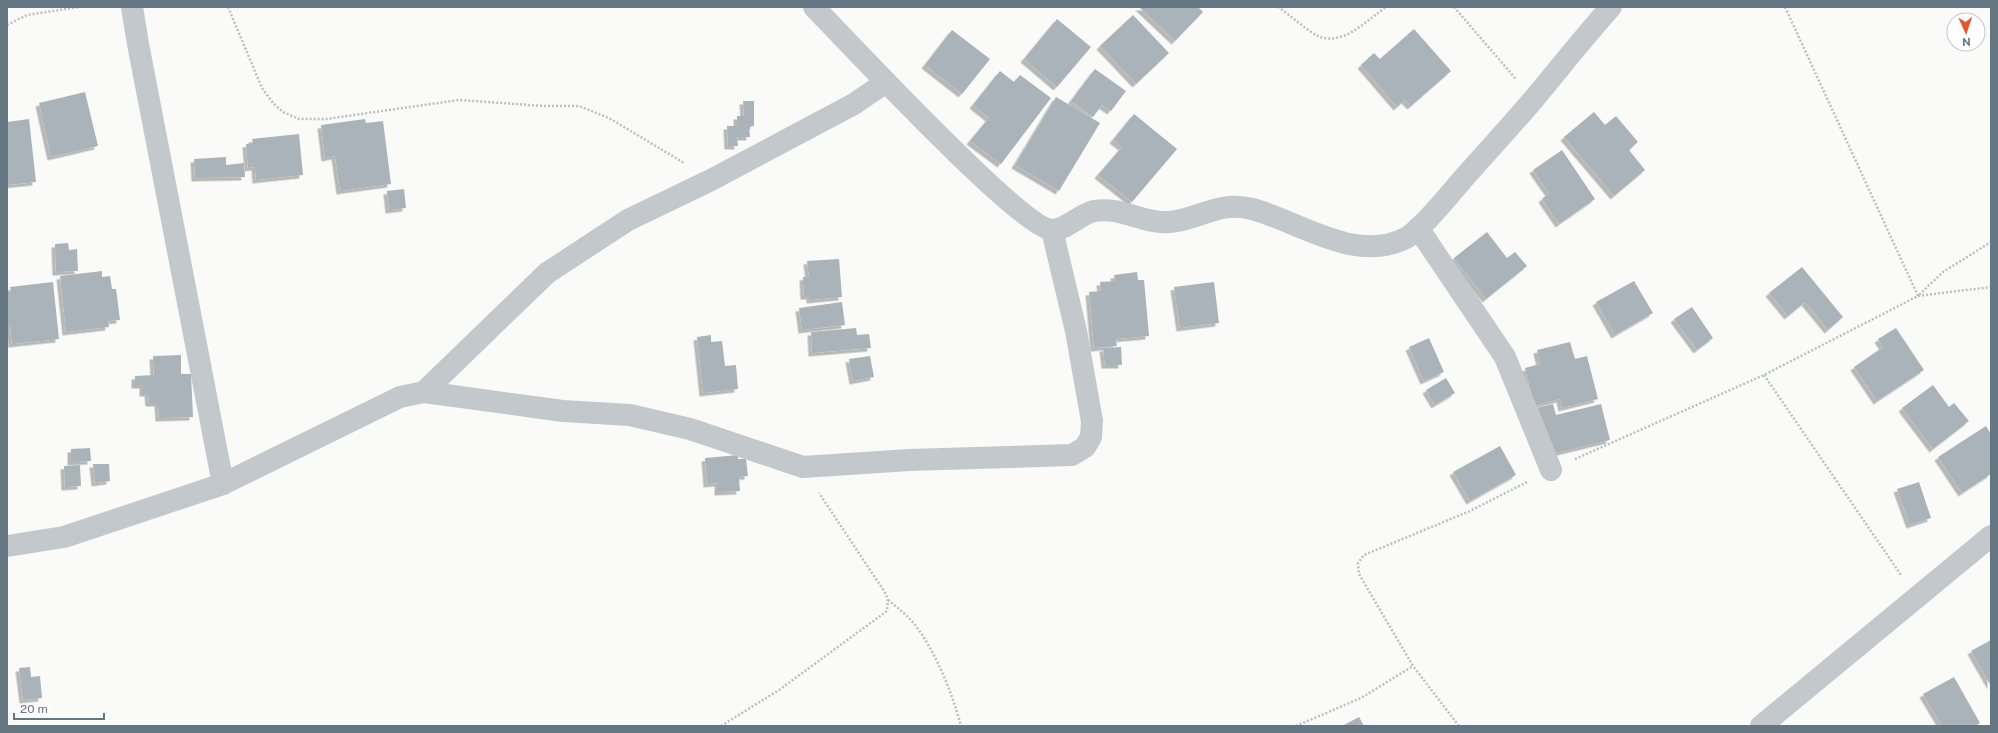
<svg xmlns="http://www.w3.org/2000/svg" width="1998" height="733" font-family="'Public Sans',sans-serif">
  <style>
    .building { fill: #aab3b9; filter: url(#shadow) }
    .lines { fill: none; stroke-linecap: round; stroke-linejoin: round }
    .path { stroke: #bbbfc2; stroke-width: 2.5; stroke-dasharray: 2 2; stroke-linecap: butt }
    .minor { stroke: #c3c8cc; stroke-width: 22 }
  </style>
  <defs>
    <filter id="shadow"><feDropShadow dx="-3.5" dy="3.5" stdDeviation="0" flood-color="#0004"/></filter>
  </defs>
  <rect width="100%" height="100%" fill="#fafaf8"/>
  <g class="building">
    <path d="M1139 7H1198L1203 12 1175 41Z"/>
    <path d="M1133 15 1169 53 1136 84 1100 46Z"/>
    <path d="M1057 19 1091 47 1057 87 1024 59Z"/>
    <path d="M1414 29 1451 71 1411 106 1405 100 1397 107 1361 65 1374 53 1380 59Z"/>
    <path d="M952 30 990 59 962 94 925 65Z"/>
    <path d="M1095 69 1126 91 1111 111 1102 105 1093 117 1071 101Z"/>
    <path d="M1000 71 1014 82 1020 75 1051 98 1001 164 970 141 989 118 973 105Z"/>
    <path d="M85 92 98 146 51 157 39 103Z"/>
    <path d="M1056 97 1100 123 1059 191 1015 165Z"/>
    <path d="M743 101H754V126L749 127 750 137H737L738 146H728L727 126H737V116H744Z"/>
    <path d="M1594 112 1605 125 1616 116 1638 142 1629 150 1645 170 1614 196 1564 137Z"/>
    <path d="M1134 114 1177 149 1132 202 1098 175 1122 147 1113 140Z"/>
    <path d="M29 119 36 182 7 185V122Z"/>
    <path d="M365 119 366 123 383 121 391 184 340 191 335 156 325 158 321 125Z"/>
    <path d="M299 134 303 175 256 180 255 167 248 168 246 144 253 143 252 139Z"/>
    <path d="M1562 150 1595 199 1559 224 1542 199 1549 193 1533 170Z"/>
    <path d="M226 157V165L244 163 245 177 195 178 194 159Z"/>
    <path d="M404 189 406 208 389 210 387 191Z"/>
    <path d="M1487 232 1507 258 1515 252 1527 266 1486 299 1454 258Z"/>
    <path d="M68 243 69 250 77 249 78 271 56 272 55 244Z"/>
    <path d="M839 259 842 297 810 300V296H804L803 277 809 276 807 261Z"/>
    <path d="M1802 267 1843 317 1828 330 1805 302 1788 316 1769 293Z"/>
    <path d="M102 271V277L110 276 112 289H116L120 320 108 321 109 327 66 332 60 276Z"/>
    <path d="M1137 272 1138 280H1144L1149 336 1116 339 1117 346 1094 348 1089 292 1101 291 1100 282 1115 281 1114 275Z"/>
    <path d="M1634 281 1653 313 1615 335 1596 302Z"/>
    <path d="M53 282 59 339 12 344 10 325H7V292H11L10 287Z"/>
    <path d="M1214 282 1219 323 1180 328 1174 287Z"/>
    <path d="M842 302 845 325 802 330 799 308Z"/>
    <path d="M1692 307 1713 338 1697 350 1674 319Z"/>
    <path d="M856 328 857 335 869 334 871 348 812 353 811 332Z"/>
    <path d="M1896 328 1924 370 1877 401 1854 367 1883 347 1878 339Z"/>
    <path d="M711 335V342L722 341 725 366 736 365 738 389 703 393 697 337Z"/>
    <path d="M1429 338 1444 372 1424 381 1409 347Z"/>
    <path d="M1570 342 1575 359 1587 356 1598 399 1562 408 1560 399 1534 406 1525 368 1540 364 1537 350Z"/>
    <path d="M1121 347 1122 365H1105L1103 348Z"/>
    <path d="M181 355V374H191L193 417 159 418 158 403H149L148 393H143V385H135V376L154 375 153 356Z"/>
    <path d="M870 356 874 377 853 381 849 359Z"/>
    <path d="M1446 378 1455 393 1435 405 1426 390Z"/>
    <path d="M1933 385 1949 407 1954 403 1969 421 1933 449 1902 408Z"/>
    <path d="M1553 404 1556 415 1601 404 1610 440 1548 455 1536 408Z"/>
    <path d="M1986 426 1991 434V474L1962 493 1938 457Z"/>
    <path d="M1500 446 1516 475 1470 501 1453 472Z"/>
    <path d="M90 448 91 461 71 462V449Z"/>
    <path d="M738 455V459H746L748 476 739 477 740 491 718 492V483L707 484 705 458Z"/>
    <path d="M93 464H109L110 481 95 483Z"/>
    <path d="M80 465 81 486 65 487 64 466Z"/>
    <path d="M1919 482 1931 518 1910 525 1897 489Z"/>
    <path d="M1991 640V686L1971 651Z"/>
    <path d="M30 667 31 677 40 676 42 698 23 700 19 668Z"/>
    <path d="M1954 677 1980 723 1975 726H1942L1923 694Z"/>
    <path d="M1359 717 1364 726H1342Z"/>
  </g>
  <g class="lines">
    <g class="path">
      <path d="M228 7 262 88 273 103 283 112 299 119H326L459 100 544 106H579L609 118 684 163"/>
      <path d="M1278 7C1290 15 1306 30 1318 36 1343 47 1367 20 1386 7"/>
      <path d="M1454 7 1516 79"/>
      <path d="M1785 7 1918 296 1943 272 1991 242"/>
      <path d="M7 25 27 15 79 7"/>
      <path d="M1764 375 1901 575"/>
      <path d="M1575 459 1764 375 1918 296 1991 287"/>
      <path d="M888 600C896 606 904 613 911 620 934 647 952 692 961 726"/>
      <path d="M721 726 779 690 887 611 888 599 884 591 819 493"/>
      <path d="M1296 726 1361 698 1413 666"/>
      <path d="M1459 726 1413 666 1359 574 1358 563 1364 555 1470 511 1527 482"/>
    </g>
    <g class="minor">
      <path d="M132 7 138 44 223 484"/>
      <path d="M814 7C845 39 1023 230 1053 230 1068 229 1080 214 1094 211 1121 206 1143 224 1169 222 1199 220 1218 200 1252 209 1301 222 1355 264 1406 238 1421 230 1450 194 1462 180 1486 153 1510 127 1533 100 1559 69 1584 37 1611 7"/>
      <path d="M1418 228 1505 357 1551 470"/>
      <path d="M424 392 547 273 628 220 711 180 854 104 886 82"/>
      <path d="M7 546 64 537 223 484 400 397 424 392 563 411 630 415 690 429 803 467 909 460 1072 455 1085 447 1091 437 1092 421 1076 331 1052 230"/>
      <path d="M1761 726 1991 536"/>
    </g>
  </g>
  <rect width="1998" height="733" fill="none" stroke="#657683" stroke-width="16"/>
  <g transform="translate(1966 32) rotate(177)"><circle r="19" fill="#ffffff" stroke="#c1c8cd"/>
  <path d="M0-3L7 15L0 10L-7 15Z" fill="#e4572e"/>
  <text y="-6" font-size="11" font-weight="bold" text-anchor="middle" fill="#657683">N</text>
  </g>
  <path d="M14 713v6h90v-6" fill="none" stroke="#657683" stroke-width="2"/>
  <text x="20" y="713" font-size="12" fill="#657683" stroke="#ffffff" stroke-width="3" paint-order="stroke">20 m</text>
</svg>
